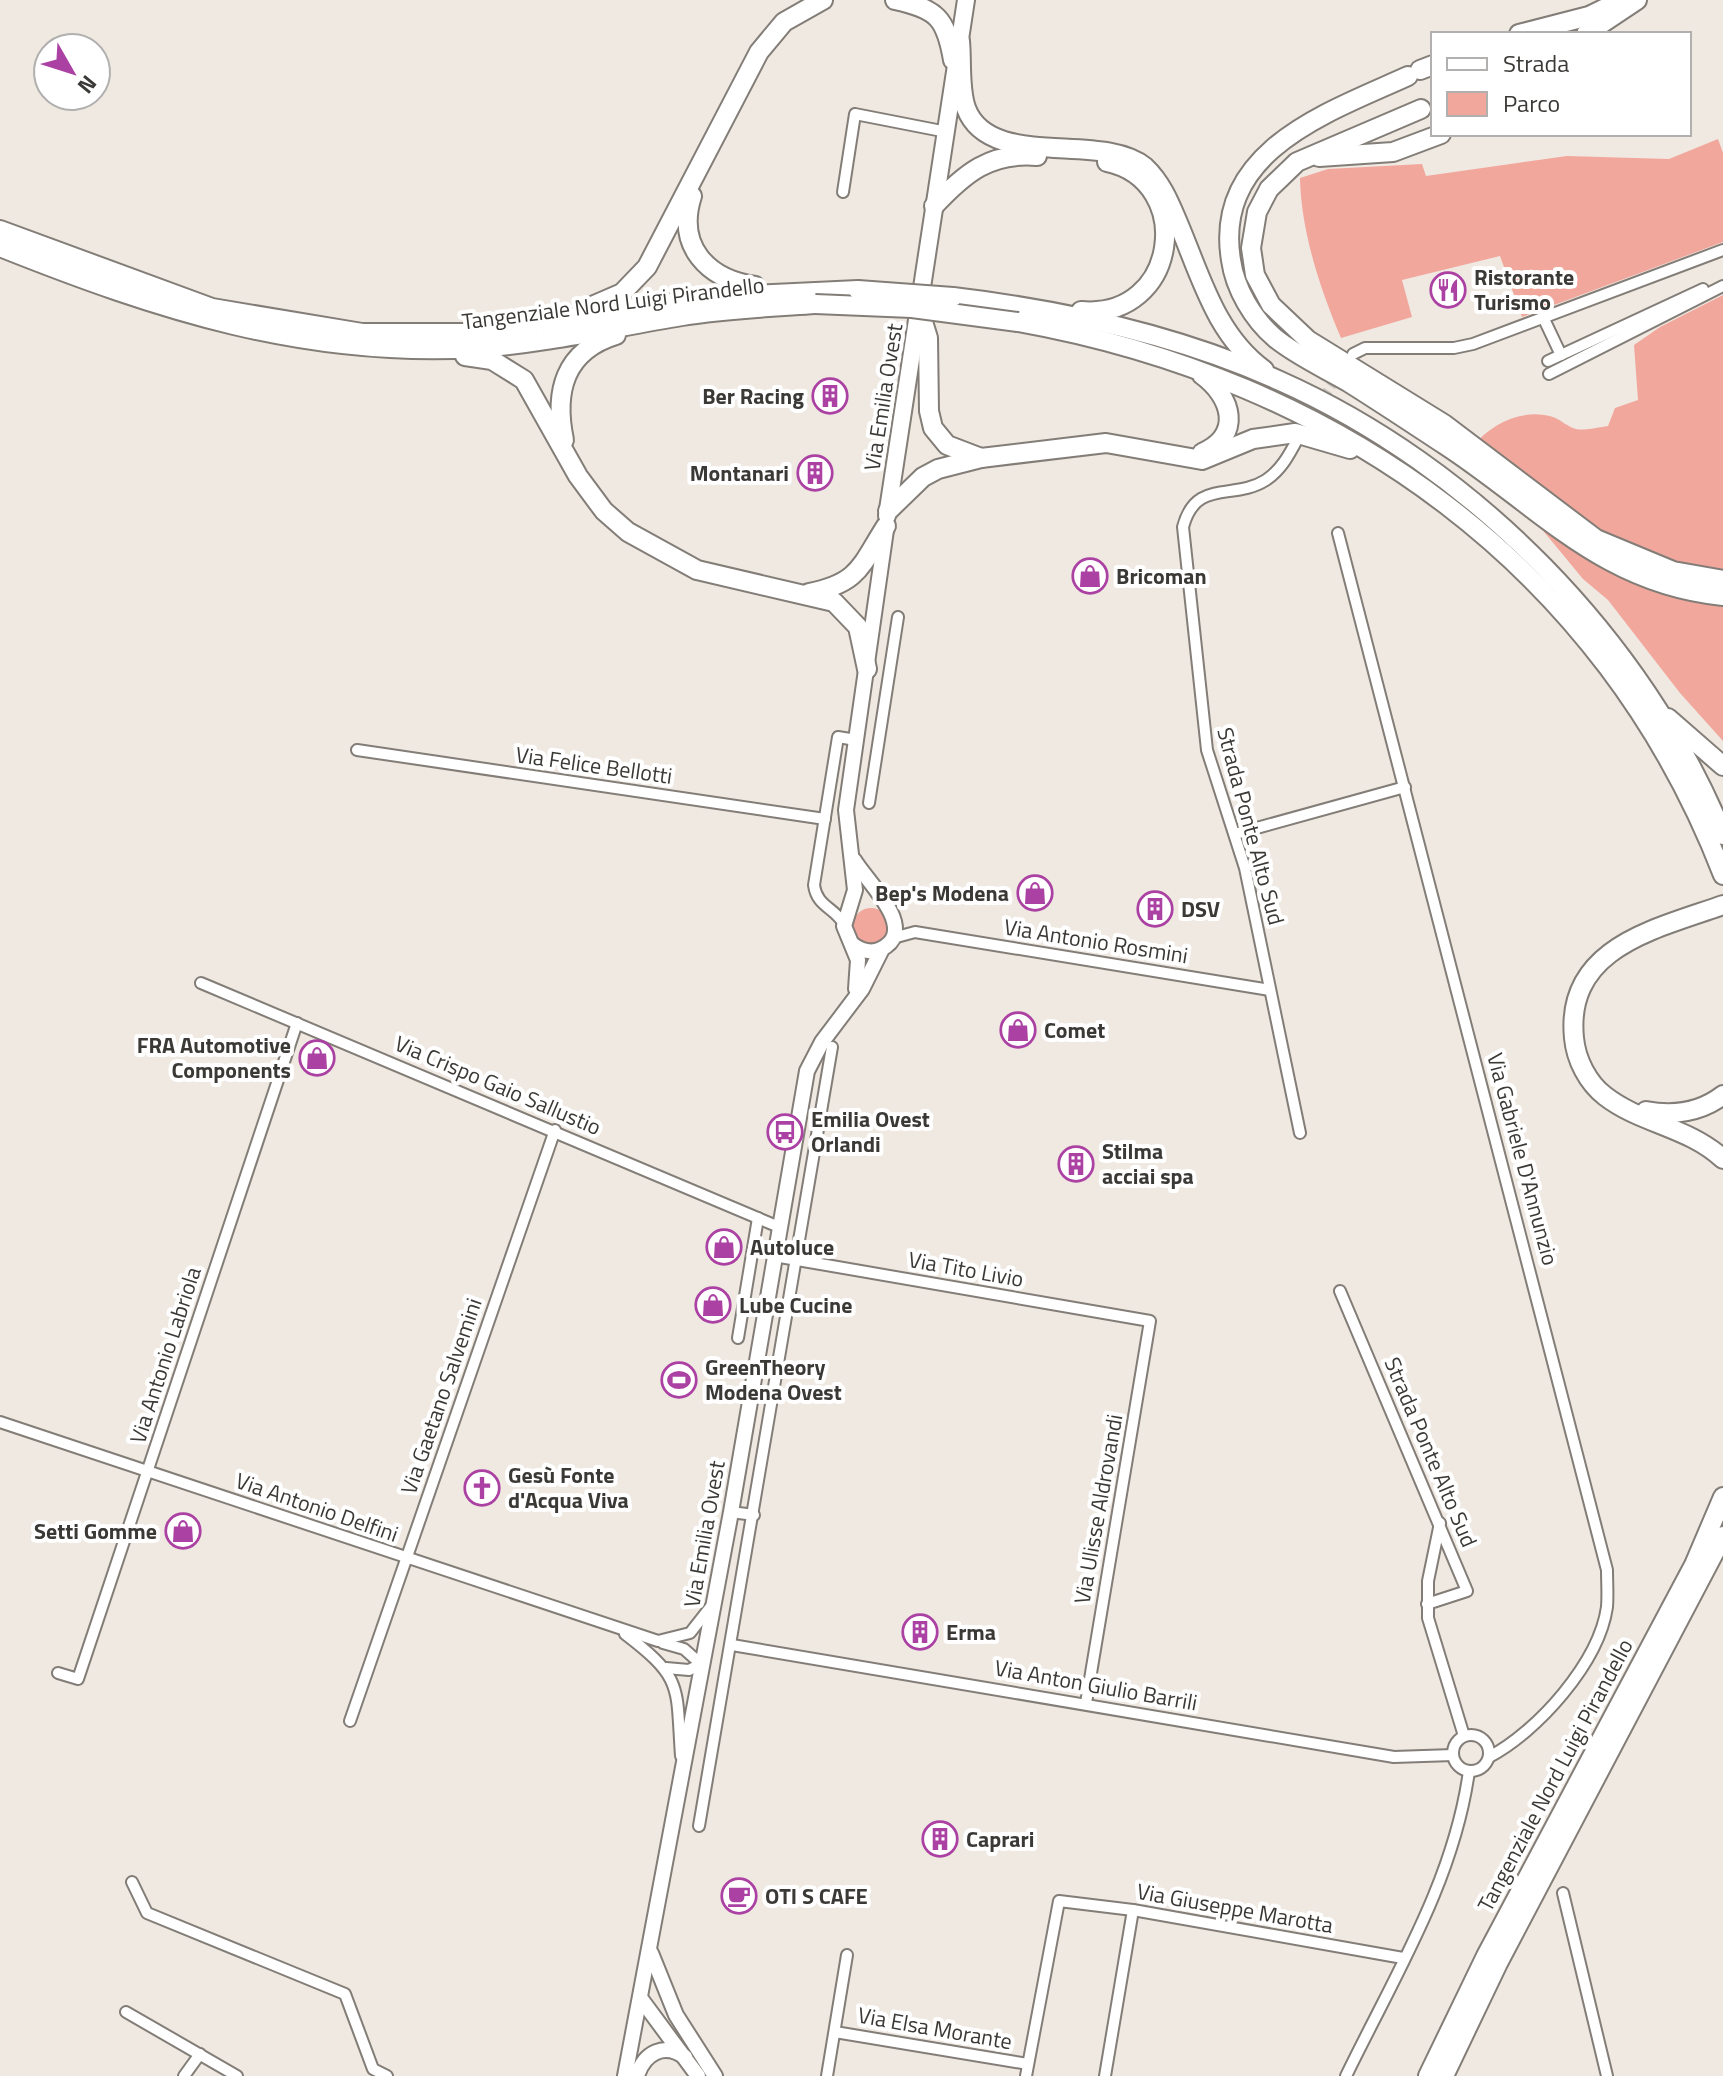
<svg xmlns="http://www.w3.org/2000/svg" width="1723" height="2076" font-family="'Titillium Web',sans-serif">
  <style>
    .green { fill: #f2a79d }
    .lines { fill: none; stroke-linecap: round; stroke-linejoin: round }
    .street-tunnel { stroke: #cbc6c0; stroke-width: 10; stroke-dasharray: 10 5; stroke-linecap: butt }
    .street-casing { stroke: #837d77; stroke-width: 14 }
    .secondary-casing { stroke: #837d77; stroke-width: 18 }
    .primary-casing { stroke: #837d77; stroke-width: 20 }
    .highway-casing { stroke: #837d77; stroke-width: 22 }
    .street { stroke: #fff; stroke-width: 10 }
    .secondary { stroke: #fff; stroke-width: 14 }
    .primary { stroke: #fff; stroke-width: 16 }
    .highway { stroke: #fff; stroke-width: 18 }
    .highway-bridge-casing { stroke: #837d77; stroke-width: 22; stroke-linecap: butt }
    .highway-bridge { stroke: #fff; stroke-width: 18 }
    .labels { text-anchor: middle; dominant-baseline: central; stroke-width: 8; stroke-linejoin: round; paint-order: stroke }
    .poi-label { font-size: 22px; font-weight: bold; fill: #3b3936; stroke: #fff; text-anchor: start }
    .street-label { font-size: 22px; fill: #3b3936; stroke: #fff }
  </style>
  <rect width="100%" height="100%" fill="#efe9e2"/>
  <g class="green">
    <path d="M1718 139 1723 153V242L1522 317 1500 256 1402 280 1412 317 1341 338C1320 289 1301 231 1300 178L1328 169 1422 164 1426 176 1567 156 1669 159Z"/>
    <path d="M1723 295V741L1680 693 1608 600 1583 579 1473 446C1492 423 1523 408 1553 417 1561 420 1568 427 1576 429 1585 431 1599 427 1608 426L1615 408 1638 400 1634 345 1660 327Z"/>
    <circle cx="871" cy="926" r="18"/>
  </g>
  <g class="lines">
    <path class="street-tunnel" d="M1306 424 1339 374"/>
    <defs>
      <g id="street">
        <path d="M843 192 855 114 947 132"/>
        <path d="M1543 317 1561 355"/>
        <path d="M1353 354 1365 348H1454L1473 344 1723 250"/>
        <path d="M1548 361 1703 289"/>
        <path d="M1549 374 1723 286"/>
        <path d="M1297 440C1289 455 1281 470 1266 480 1233 501 1196 478 1183 527L1207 750 1245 868 1300 1133"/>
        <path d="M1338 533 1607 1570C1607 1582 1608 1595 1607 1607 1599 1663 1537 1732 1489 1757"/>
        <path d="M357 750 825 819"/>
        <path d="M869 803 898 617"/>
        <path d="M1235 834 1405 787"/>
        <path d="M844 924C834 907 817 907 814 885L838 737 856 740"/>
        <path d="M893 938 915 932 1270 990"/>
        <path d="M201 983 779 1227"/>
        <path d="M774 1256 1150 1321 1086 1703"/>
        <path d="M1340 1291 1467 1591 1427 1604"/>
        <path d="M738 1338 758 1218"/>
        <path d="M0 1422 658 1641 690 1633 712 1605"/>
        <path d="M731 1512 754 1515"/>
        <path d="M1440 1523 1428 1581V1618L1464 1736"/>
        <path d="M625 1634C684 1679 676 1686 681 1756"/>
        <path d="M663 1643 684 1649 701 1664 689 1670 666 1668"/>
        <path d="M732 1645 1394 1757 1453 1755"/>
        <path d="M58 1673 78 1679 297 1023"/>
        <path d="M350 1721 555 1130"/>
        <circle cx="1471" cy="1753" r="18"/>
        <path d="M699 1826 832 1047"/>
        <path d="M132 1882 147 1913 345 1994 373 2069 387 2076"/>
        <path d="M1563 1893 1607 2076"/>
        <path d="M126 2012 237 2076"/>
        <path d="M835 2032 1028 2064"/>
        <path d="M184 2076 200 2054"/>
        <path d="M827 2076 847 1955"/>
        <path d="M1026 2076 1059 1901 1133 1910 1403 1958"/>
        <path d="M1105 2076 1133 1910"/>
        <path d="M1346 2076C1394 1977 1454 1881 1469 1771"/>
      </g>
      <g id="secondary">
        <path d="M852 944C860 950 871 954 881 949 920 930 867 882 854 860"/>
        <path d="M856 989 858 960 844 926 855 890 846 810 886 530"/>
        <path d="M651 1953 676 2015 715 2076"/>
        <path d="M641 1999 698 2076"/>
        <path d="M625 2076 731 1512 807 1071 822 1042 862 989 882 949"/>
        <path d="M637 2076C644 2053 664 2042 685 2057"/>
      </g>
      <path id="primary" d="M887 516 966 0"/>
      <g id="highway">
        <path d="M895 0C937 9 946 18 953 60"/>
        <path d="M1519 34 1589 16 1622 0"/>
        <path d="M1586 34 1637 0"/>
        <path d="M960 41C962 62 959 88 966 108 989 171 1102 131 1145 167 1162 183 1170 204 1179 225 1201 277 1216 335 1264 370"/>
        <path d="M1420 70 1433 65"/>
        <path d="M1408 76C1329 112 1213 150 1231 260 1235 289 1253 319 1275 338 1297 356 1324 368 1348 382 1380 402 1413 424 1445 445 1540 507 1602 584 1723 596"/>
        <path d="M1421 109 1297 162 1269 189 1257 212 1251 248 1255 275 1271 305 1308 340 1444 424 1596 539 1673 571 1723 580"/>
        <path d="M1319 157 1393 152 1441 134"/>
        <path d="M692 196C676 246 707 279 755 286"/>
        <path d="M934 206C965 173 990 152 1037 156"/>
        <path d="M0 230 212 308 362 333H477L712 297 858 290"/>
        <path d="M0 247C158 310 305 358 478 348 547 343 614 327 682 316 726 309 771 307 815 304"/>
        <path d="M953 297C1063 310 1178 335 1280 381 1473 467 1643 639 1723 835"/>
        <path d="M585 309 622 293 647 267 759 52 784 22 823 0"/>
        <path d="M919 309 928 338 929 411 933 428 947 445 981 458"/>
        <path d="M1081 311C1179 320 1196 181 1107 162"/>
        <path d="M1018 322C1337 379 1604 567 1723 875"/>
        <path d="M465 356 492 360 524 380 578 476 604 511 628 532 697 570 834 602 858 627 867 669"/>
        <path d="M1202 375C1232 397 1243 435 1202 453"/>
        <path d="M564 440C554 392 564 351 616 335"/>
        <path d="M888 511 923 477 938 469 981 458 1106 443 1202 460 1253 439 1295 433 1350 449"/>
        <path d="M809 593C860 583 861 565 886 526"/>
        <path d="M1668 718 1723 766"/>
        <path d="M1723 905C1656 929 1565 947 1574 1038 1576 1060 1588 1083 1605 1096 1641 1124 1689 1127 1723 1159"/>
        <path d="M1646 1111C1673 1116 1701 1112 1723 1095"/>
        <path d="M1428 2076 1486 1956 1694 1565 1723 1497"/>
        <path d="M1444 2076 1498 1963 1723 1536"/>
      </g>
    </defs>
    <use href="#street" class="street-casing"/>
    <use href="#secondary" class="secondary-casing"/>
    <use href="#primary" class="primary-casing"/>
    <use href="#highway" class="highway-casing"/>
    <use href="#street" class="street"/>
    <use href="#secondary" class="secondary"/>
    <use href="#primary" class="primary"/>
    <use href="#highway" class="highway"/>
    <defs>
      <g id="highway-bridge">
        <path d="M858 290 953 297"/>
        <path d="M815 304 912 308 1018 322"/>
      </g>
    </defs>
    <use href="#highway-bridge" class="highway-bridge-casing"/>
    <use href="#highway-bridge" class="highway-bridge"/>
  </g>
  <defs>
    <symbol id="restaurant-ring" viewBox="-11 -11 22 22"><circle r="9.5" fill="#fff" stroke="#ab41a2" stroke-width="1.5"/><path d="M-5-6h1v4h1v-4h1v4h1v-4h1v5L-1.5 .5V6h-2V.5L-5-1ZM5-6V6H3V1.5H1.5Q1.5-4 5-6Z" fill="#ab41a2"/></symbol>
    <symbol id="building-ring" viewBox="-11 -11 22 22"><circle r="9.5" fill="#fff" stroke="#ab41a2" stroke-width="1.5"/><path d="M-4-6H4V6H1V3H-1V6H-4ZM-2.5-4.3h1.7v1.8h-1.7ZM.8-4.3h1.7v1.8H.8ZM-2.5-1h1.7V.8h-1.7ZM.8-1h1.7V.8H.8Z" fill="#ab41a2"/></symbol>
    <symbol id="shop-ring" viewBox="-11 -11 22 22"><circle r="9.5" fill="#fff" stroke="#ab41a2" stroke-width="1.5"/><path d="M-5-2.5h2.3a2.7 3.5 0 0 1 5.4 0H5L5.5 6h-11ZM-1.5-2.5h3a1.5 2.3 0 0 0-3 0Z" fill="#ab41a2"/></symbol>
    <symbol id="bus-ring" viewBox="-11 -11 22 22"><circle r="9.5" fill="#fff" stroke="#ab41a2" stroke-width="1.5"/><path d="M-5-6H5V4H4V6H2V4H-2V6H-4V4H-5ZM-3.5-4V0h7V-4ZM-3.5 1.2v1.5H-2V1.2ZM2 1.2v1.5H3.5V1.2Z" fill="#ab41a2"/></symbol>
    <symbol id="stadium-ring" viewBox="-11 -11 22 22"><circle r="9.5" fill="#fff" stroke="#ab41a2" stroke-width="1.5"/><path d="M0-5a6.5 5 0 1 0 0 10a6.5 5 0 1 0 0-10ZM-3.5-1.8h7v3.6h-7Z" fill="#ab41a2"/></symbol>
    <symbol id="church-ring" viewBox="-11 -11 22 22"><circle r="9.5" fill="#fff" stroke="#ab41a2" stroke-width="1.5"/><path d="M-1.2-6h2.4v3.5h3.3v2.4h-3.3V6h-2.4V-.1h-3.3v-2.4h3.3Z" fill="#ab41a2"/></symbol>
    <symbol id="cafe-ring" viewBox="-11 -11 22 22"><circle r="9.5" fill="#fff" stroke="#ab41a2" stroke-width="1.5"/><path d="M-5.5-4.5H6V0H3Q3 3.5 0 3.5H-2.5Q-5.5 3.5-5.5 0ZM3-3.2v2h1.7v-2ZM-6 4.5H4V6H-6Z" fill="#ab41a2"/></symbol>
  </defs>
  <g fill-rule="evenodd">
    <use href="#restaurant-ring" x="1428" y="270" width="40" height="40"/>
    <use href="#building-ring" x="810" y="376" width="40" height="40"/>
    <use href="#building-ring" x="795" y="453" width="40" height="40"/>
    <use href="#shop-ring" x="1070" y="556" width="40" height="40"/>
    <use href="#shop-ring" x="1015" y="873" width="40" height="40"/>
    <use href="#building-ring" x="1135" y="889" width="40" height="40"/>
    <use href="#shop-ring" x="998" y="1010" width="40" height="40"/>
    <use href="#shop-ring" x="297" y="1038" width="40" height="40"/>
    <use href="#bus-ring" x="765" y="1112" width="40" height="40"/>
    <use href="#building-ring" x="1056" y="1144" width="40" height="40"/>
    <use href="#shop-ring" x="704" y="1227" width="40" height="40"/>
    <use href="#shop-ring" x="693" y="1285" width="40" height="40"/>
    <use href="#stadium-ring" x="659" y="1360" width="40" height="40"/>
    <use href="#church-ring" x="462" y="1468" width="40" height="40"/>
    <use href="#shop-ring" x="163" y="1511" width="40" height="40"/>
    <use href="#building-ring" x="900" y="1612" width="40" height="40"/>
    <use href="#building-ring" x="920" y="1819" width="40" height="40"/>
    <use href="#cafe-ring" x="719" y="1876" width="40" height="40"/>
  </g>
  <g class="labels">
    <g class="poi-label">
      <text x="1474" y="277">Ristorante<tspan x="1474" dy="25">Turismo</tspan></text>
      <text x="804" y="396" text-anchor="end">Ber Racing</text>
      <text x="789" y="473" text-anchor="end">Montanari</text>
      <text x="1116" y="576">Bricoman</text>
      <text x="1009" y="893" text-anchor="end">Bep's Modena</text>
      <text x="1181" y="909">DSV</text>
      <text x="1044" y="1030">Comet</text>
      <text x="291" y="1045" text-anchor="end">FRA Automotive<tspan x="291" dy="25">Components</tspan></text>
      <text x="811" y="1119">Emilia Ovest<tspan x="811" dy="25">Orlandi</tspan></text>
      <text x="1102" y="1151">Stilma<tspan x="1102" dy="25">acciai spa</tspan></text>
      <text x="750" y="1247">Autoluce</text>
      <text x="739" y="1305">Lube Cucine</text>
      <text x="705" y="1367">GreenTheory<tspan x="705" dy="25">Modena Ovest</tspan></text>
      <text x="508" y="1475">Gesù Fonte<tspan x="508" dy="25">d'Acqua Viva</tspan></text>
      <text x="157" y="1531" text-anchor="end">Setti Gomme</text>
      <text x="946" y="1632">Erma</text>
      <text x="966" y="1839">Caprari</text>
      <text x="765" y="1896">OTI S CAFE</text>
    </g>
    <g class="street-label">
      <text transform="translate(613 303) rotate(-7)">Tangenziale Nord Luigi Pirandello</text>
      <text transform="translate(883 397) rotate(-81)">Via Emilia Ovest</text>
      <text transform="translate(594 765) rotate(8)">Via Felice Bellotti</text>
      <text transform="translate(1251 826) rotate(75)">Strada Ponte Alto Sud</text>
      <text transform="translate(1096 941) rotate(9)">Via Antonio Rosmini</text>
      <text transform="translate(498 1085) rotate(23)">Via Crispo Gaio Sallustio</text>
      <text transform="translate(1523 1159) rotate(75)">Via Gabriele D'Annunzio</text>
      <text transform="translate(966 1269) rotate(10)">Via Tito Livio</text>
      <text transform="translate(165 1355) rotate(-72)">Via Antonio Labriola</text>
      <text transform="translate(441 1396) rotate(-71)">Via Gaetano Salvemini</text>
      <text transform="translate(1431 1452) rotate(67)">Strada Ponte Alto Sud</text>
      <text transform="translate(317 1507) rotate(19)">Via Antonio Delfini</text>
      <text transform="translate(1098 1509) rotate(-80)">Via Ulisse Aldrovandi</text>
      <text transform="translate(704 1534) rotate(-80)">Via Emilia Ovest</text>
      <text transform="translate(1096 1685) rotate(10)">Via Anton Giulio Barrili</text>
      <text transform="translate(1555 1775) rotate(-62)">Tangenziale Nord Luigi Pirandello</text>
      <text transform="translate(1235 1908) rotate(10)">Via Giuseppe Marotta</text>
      <text transform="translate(935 2028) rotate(10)">Via Elsa Morante</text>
    </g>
  </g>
  <rect x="1431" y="32" width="260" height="104" fill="#ffffff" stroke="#b1b0af" stroke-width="2"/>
  <rect x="1447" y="58" width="40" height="12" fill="#ffffff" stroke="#b1b0af" stroke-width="2"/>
  <text x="1503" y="72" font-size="24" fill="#3b3936">Strada</text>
  <rect x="1447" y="92" width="40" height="24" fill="#f2a79d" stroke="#b1b0af" stroke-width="2"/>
  <text x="1503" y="112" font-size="24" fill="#3b3936">Parco</text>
  <g transform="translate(72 72) rotate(129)"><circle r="38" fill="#ffffff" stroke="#b1b0af" stroke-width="2"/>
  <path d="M0-6L14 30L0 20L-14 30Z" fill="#ab41a2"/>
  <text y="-12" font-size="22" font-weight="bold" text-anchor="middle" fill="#3b3936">N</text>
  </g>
</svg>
